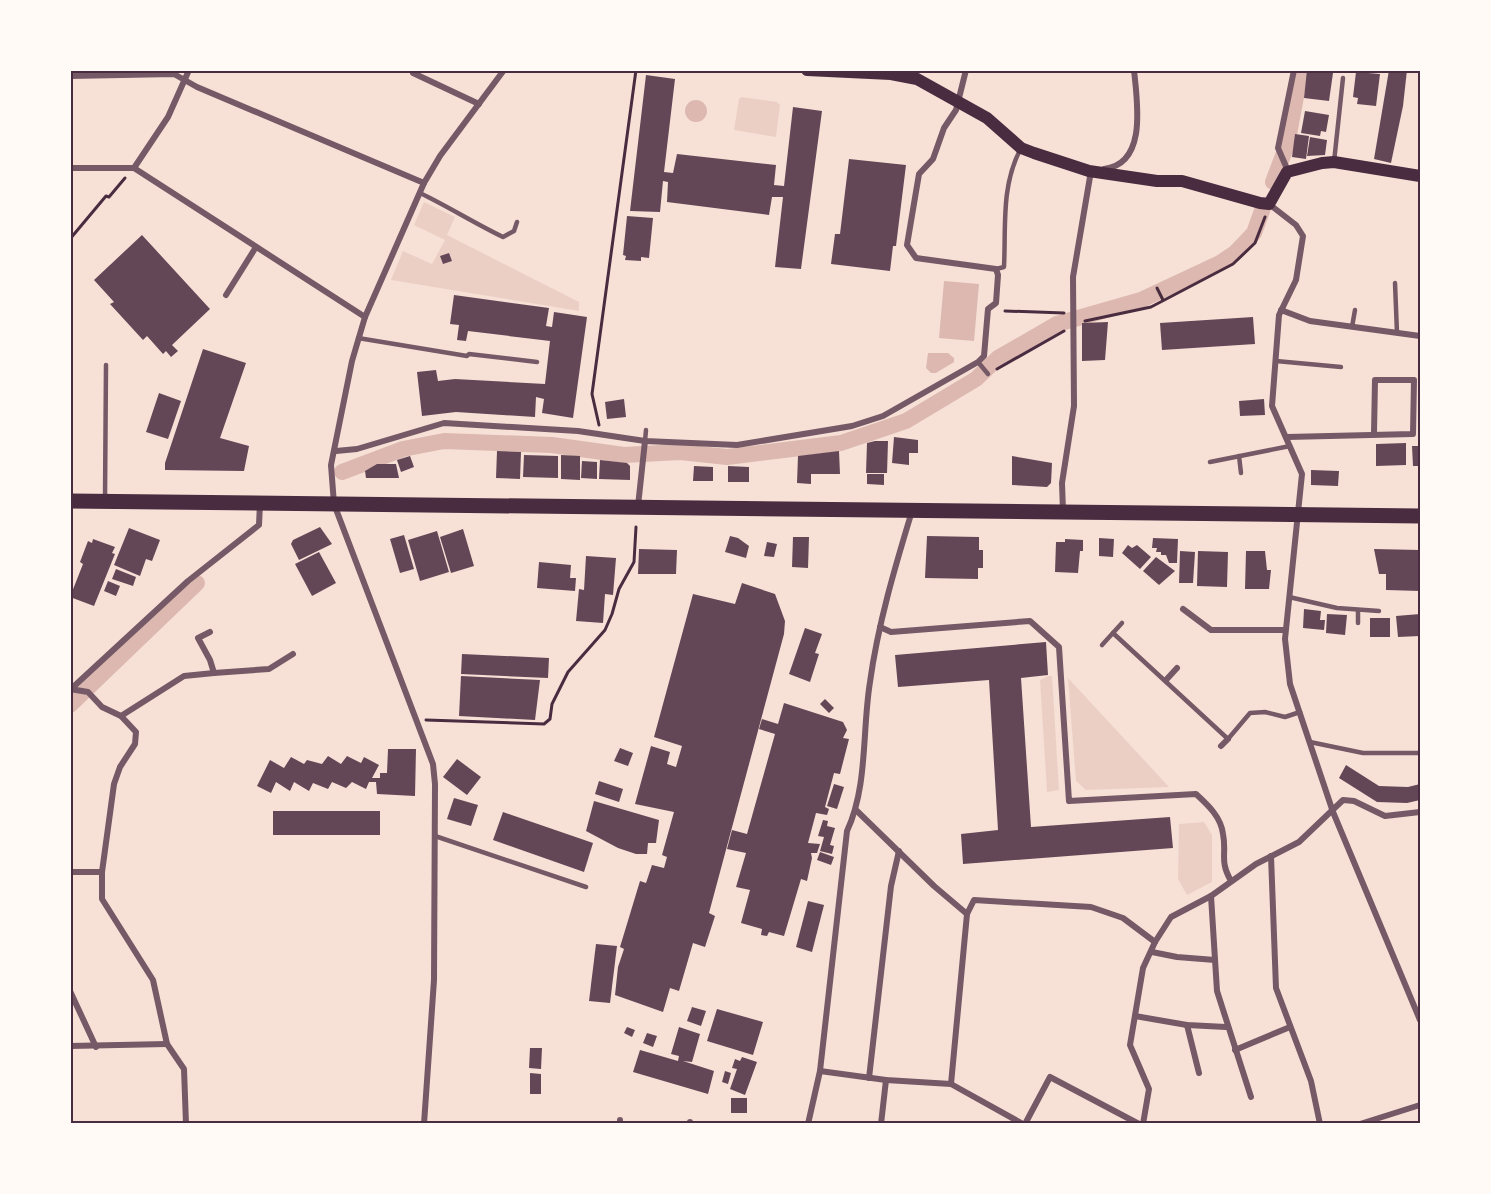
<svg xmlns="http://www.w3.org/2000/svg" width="1491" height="1194" font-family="'Titillium Web',sans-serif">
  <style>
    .green { fill: #ebcfc5 }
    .water { fill: #dcb8b0 }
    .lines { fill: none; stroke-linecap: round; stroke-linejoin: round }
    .canal { stroke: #dcb8b0; stroke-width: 16 }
    .building { fill: #644757 }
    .path { stroke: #4a2c40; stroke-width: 3 }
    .service { stroke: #755966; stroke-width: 4.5 }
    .minor { stroke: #755966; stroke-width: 6 }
    .secondary { stroke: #4a2c40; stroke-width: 12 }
    .primary { stroke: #4a2c40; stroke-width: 15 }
    .neatline { fill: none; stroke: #4a2c40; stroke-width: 2 }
  </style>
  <rect width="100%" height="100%" fill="#f7e1d7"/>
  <g class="green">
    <path d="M742 97 777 102 780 105 776 137 734 130 739 99Z"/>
    <path d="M424 202 455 217 447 235 579 302V311L391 280 403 251 432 264 445 240 414 225Z"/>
    <path d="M1048 676H1052L1059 790 1047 792 1040 680Z"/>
    <path d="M1068 678 1169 787 1086 790 1076 781Z"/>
    <path d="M1204 822 1212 835V882L1187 895 1178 879 1179 824Z"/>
  </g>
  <g class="water">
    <circle cx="696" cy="111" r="11"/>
    <path d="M944 281 979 284 974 341 939 338Z"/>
    <path d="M928 353H948L954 358V362L936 373H931L926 368Z"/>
  </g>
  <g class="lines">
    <g class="canal">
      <path d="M1273 182 1287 145 1301 70"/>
      <path d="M342 472 403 449 444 441 552 445 624 455 680 452 727 457 841 443 906 421 976 379 998 358 1057 324 1141 300 1220 263 1235 253 1254 233 1263 208"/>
      <path d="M70 705 197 583"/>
    </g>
  </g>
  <g class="building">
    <path d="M1307 70 1333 73 1329 101 1304 98Z"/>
    <path d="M1389 70H1407L1403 106 1391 163 1374 159Z"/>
    <path d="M1356 72 1380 74 1376 106 1357 104 1358 98 1353 97Z"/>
    <path d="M646 75 675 79 664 172 673 173 677 154 776 165 774 185 784 186 793 107 822 111 801 269 775 267 783 197H772L769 215 667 202 668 182 663 181 660 212 630 211Z"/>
    <path d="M1305 111 1329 115 1326 132 1321 131 1320 136 1301 133Z"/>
    <path d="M1295 134 1309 136 1306 159 1292 157Z"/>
    <path d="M1310 137 1327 140 1325 155 1307 156Z"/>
    <path d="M849 159 906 165 896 246H893L890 271 831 264 835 234H840Z"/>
    <path d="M627 216 653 218 649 258 641 257V261L625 260 626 256 623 255Z"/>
    <path d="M142 235 210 309 172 345 178 351 171 357 166 351 163 354 147 336 143 340 110 304 114 302 94 280Z"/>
    <path d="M449 253 452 261 443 264 440 256Z"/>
    <path d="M454 295 549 308 546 326 552 327 554 312 587 317 573 418 542 413 544 399 536 397 535 417 456 412 422 416 417 372 436 370 438 381 455 379 545 384 550 341 468 331 466 341 457 340 459 325 450 324Z"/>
    <path d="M1253 317 1255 344 1162 350 1160 323Z"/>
    <path d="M1108 322 1105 360 1082 361V323Z"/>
    <path d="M203 349 246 363 220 438 249 446 244 471 165 470V463Z"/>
    <path d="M159 393 181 401 168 439 146 432Z"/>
    <path d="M624 399 626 417 607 419 605 402Z"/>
    <path d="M1264 399 1265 415 1240 416 1239 401Z"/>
    <path d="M894 437 918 440V453H909V465L892 463Z"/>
    <path d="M875 441H888L887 473H866L867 443Z"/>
    <path d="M1406 443V465L1376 466V444Z"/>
    <path d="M1412 446H1420V466H1413Z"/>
    <path d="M497 451 521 452 520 479 496 478Z"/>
    <path d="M839 451 840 474H811V484L797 483 798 456Z"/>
    <path d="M524 455 558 456V478L523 477Z"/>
    <path d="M561 455 580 456V480L561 479Z"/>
    <path d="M410 456 414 467 401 472 397 460Z"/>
    <path d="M1012 456 1052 463 1051 483 1047 487 1012 485Z"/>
    <path d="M600 460 627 463 630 466V480L599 479Z"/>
    <path d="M582 461 597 462V479L581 478Z"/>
    <path d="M377 464H396L399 478H366L365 471Z"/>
    <path d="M694 466 713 467V481H693Z"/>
    <path d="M728 466 749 467V482H728Z"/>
    <path d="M1311 470 1339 471 1338 486 1311 485Z"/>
    <path d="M867 474H884V485L867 484Z"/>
    <path d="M320 527 332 544 299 560 291 544 293 540Z"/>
    <path d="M129 528 160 540 152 561 146 559 140 576 114 565Z"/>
    <path d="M463 529 474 566 451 573 440 537Z"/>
    <path d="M437 531 449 572 420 581 408 540Z"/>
    <path d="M404 535 414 569 400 573 390 539Z"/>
    <path d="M730 536 738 538 749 546 746 558 725 552Z"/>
    <path d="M927 536 979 537V550H983V568H978V579L925 578Z"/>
    <path d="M793 537H809L808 568 792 567Z"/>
    <path d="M1099 538 1114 539 1113 557 1099 556Z"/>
    <path d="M1153 538 1178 539 1177 563H1169L1166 555H1161V552H1156L1157 548H1152Z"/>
    <path d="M93 539 115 547 112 553 115 554 94 606 70 597 83 564 80 562 88 541 92 543Z"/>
    <path d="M1065 539 1083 540V551H1080L1078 573 1055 572 1056 542H1065Z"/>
    <path d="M767 542 777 544 774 557 764 556Z"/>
    <path d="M1128 545 1132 548 1137 545 1151 557 1140 569 1122 553Z"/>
    <path d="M639 549 677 550 676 574H638Z"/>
    <path d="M1374 549 1420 550V591L1386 590V574H1379Z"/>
    <path d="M1180 551 1195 552 1193 583H1179Z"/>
    <path d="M1198 551 1228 552 1227 587 1197 586Z"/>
    <path d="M1246 551H1265L1267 570H1271L1269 589H1245Z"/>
    <path d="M319 552 336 583 312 596 295 564Z"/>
    <path d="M586 556 616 558 613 595 605 594 603 623 576 621 579 589 584 590Z"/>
    <path d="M1156 557 1175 571 1159 585 1143 571Z"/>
    <path d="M539 562 571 565 570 578H576L575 591 537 588Z"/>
    <path d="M116 569 136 577 133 586 112 579Z"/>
    <path d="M108 581 120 586 116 596 104 591Z"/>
    <path d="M742 583 775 594 785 621 784 634 709 913 715 916 705 947 693 943 679 991 670 988 663 1012 615 995 618 967 624 949 620 947 640 881 646 883 652 865 664 868 667 857 662 855 674 812 635 804 651 746 670 752 667 764 676 767 682 746 654 737 693 594 735 604Z"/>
    <path d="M1304 609 1321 611 1320 620H1325L1324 630 1303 628Z"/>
    <path d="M1327 614 1347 615 1345 635 1326 633Z"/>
    <path d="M1420 614V636L1398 637 1396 616Z"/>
    <rect x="1370" y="618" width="20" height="19"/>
    <path d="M805 628 822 634 815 653 819 654 810 682 789 674Z"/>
    <path d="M1046 642 1048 675 1021 678 1031 827 1170 817 1173 848 963 864 961 834 998 830 989 680 898 687 895 655Z"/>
    <path d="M462 654 549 658 548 678 461 674Z"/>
    <path d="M461 676 540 680 535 720 459 716Z"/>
    <path d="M825 699 834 708 829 713 820 704Z"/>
    <path d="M784 703 843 722 847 730 843 738 849 739 840 774 834 773 825 807 829 809 827 815 816 813 808 843 820 844 817 853H811L812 858 807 881 801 879 784 936 769 932 767 936 761 935 762 929 741 923 750 890 736 887 746 853 727 849 732 830 747 834 775 734 759 729 762 719 778 724Z"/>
    <path d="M620 748 633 753 628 766 614 761Z"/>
    <path d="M388 749H416L415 796 377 794 376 782H369L366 789 352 782 346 788 332 782 328 789 313 783 309 791 294 782 290 791 276 782 271 793 257 786 270 760 284 768 291 757 304 764 307 760 322 764 328 756 341 764 347 756 361 763 364 757 379 765 372 778H380V773H387Z"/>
    <path d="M457 759 481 777 467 795 443 777Z"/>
    <path d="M1346 765 1379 786 1408 787 1420 784V800L1407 803 1377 802 1339 778Z"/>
    <path d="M599 781 623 789 619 802 595 794Z"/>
    <path d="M834 784 844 787 837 809 827 806Z"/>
    <path d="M454 798 478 805 471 826 447 819Z"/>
    <path d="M594 801 659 820 656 843H648L647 854H636L618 848 586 831Z"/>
    <rect x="273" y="811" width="107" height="24"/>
    <path d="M503 812 593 843 584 872 493 840Z"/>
    <path d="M823 820 828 821 827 826 835 828 830 845 834 846 832 854 820 851 824 837 818 836Z"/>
    <path d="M820 852 834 857 831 865 817 860Z"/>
    <path d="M808 901 824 905 812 952 796 947Z"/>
    <path d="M596 944 617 946 610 1003 589 1001Z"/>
    <path d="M692 1007 706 1011 701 1026 687 1021Z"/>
    <path d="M717 1009 763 1022 753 1055 707 1041Z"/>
    <path d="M627 1027 635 1030 632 1037 624 1033Z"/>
    <path d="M679 1027 700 1034 692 1062 683 1061 714 1071 708 1094 633 1072 640 1050 678 1061 679 1056 671 1054Z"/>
    <path d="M647 1033 657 1036 653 1047 643 1043Z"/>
    <path d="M530 1048H542L541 1069 529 1068Z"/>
    <path d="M742 1057 757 1062 745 1095 730 1089 737 1069 732 1068 735 1059 740 1061Z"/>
    <path d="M725 1071 731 1073 728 1084 722 1082Z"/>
    <path d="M530 1073 541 1074V1094H530Z"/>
    <rect x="731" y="1098" width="16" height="15"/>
  </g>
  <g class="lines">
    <g class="path">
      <path d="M70 239 106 196 109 197 125 178"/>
      <path d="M1157 288 1163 300"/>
      <path d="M1005 311 1064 313"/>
      <path d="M1085 321 1151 307 1233 264 1255 243 1265 217"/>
      <path d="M997 369 1064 331"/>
      <path d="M599 425 592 394 636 70"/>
      <path d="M426 720 544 724 550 719 552 704 568 672 605 630 612 614 619 589 634 562 636 527"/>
    </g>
    <g class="service">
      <path d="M1334 162 1343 78"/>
      <path d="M420 193C449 207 474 223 503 237L514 231 517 222"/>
      <path d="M996 269 1004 267C1006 227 1001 187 1020 150"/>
      <path d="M1395 283 1397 333"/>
      <path d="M1352 327 1355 310"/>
      <path d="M358 338 467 356 469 354 537 362"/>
      <path d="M1276 361 1341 367"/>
      <path d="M978 362 988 374"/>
      <path d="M645 441 646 430"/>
      <path d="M1239 456 1241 473"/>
      <path d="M1210 462 1290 446"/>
      <path d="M105 498 106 365"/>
      <path d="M1289 597 1337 608 1379 611"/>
      <path d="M1358 623V611"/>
      <path d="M1113 633 1228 739 1250 713 1265 712 1285 717 1300 712"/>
      <path d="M1102 645 1122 623"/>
      <path d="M1310 742 1363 753H1420"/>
      <path d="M435 836 586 887"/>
    </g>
    <g class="minor">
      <path d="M414 70 413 73 479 104"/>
      <path d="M70 76 174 74 197 87 424 183"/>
      <path d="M70 168H134L365 317"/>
      <path d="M134 168 168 117 189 70"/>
      <path d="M1104 169C1148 164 1137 101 1134 70"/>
      <path d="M1288 171 1278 148 1294 70"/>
      <path d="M1269 204 1296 225 1303 236 1296 280 1279 315 1272 406 1302 474 1285 639 1290 684 1333 812 1420 1020"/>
      <path d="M226 295 256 247"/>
      <path d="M1281 310 1310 321 1420 336"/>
      <path d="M1287 437 1413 434 1414 380H1375L1374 433"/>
      <path d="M336 451 357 449 444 423 578 431 645 441 737 445 852 426 883 416 978 362 984 356 988 309 996 303 998 275 996 269 916 258 907 245 919 174 933 159 944 128 956 110 966 70"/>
      <path d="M638 506 645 441"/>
      <path d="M1063 511 1062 483 1074 406 1073 277 1091 171"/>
      <path d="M1183 609 1211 630H1285"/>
      <path d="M880 627 891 632 1030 621 1059 647 1069 801 1196 794C1208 805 1221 817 1223 834 1227 854 1219 860 1231 881"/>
      <path d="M210 632 198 638 210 660 214 673 269 669 293 654"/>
      <path d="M1166 680 1177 668"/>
      <path d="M70 689 88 692 102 707 121 716 136 732 135 744 120 767 114 784 102 872V899L153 980 167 1044 184 1069 186 1124"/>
      <path d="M71 689 188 581 259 525 260 503"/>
      <path d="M121 716 184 676 214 673"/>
      <path d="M1221 746 1228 739"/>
      <path d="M857 811 934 886 967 914 951 1084 1023 1124"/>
      <path d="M1271 856 1276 988 1311 1081 1320 1124"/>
      <path d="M70 872H102"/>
      <path d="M1211 896 1217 991 1251 1097"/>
      <path d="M967 914 974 900 1091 907 1123 918 1155 942"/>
      <path d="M1152 952 1177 957 1215 960"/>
      <path d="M70 991 96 1047"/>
      <path d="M1135 1016 1187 1025 1226 1027"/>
      <path d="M1187 1025 1199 1073"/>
      <path d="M70 1046 167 1044"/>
      <path d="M1235 1050 1290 1027"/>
      <path d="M820 1071 886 1080 951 1084"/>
      <path d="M869 1078 891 886 899 851"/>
      <path d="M620 1120V1124"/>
      <path d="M690 1122V1124"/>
      <path d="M424 1124 434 980 435 784 433 764 334 504 331 465 352 361 365 317 424 183 440 156 504 70"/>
      <path d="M808 1124 820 1071 847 831C868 786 862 731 870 682 878 624 895 567 912 511"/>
      <path d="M881 1124 886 1080"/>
      <path d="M1025 1124 1050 1077 1139 1124"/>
      <path d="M1143 1124 1149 1089 1130 1045 1143 968 1155 942 1171 917 1211 896 1256 864 1299 842 1343 800 1354 801 1385 816 1420 812"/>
      <path d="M1360 1124 1420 1105"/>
    </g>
    <path class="secondary" d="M807 70 891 74 917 79 987 118 1021 148 1034 153 1089 171 1157 181H1182L1260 203 1269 204 1287 172 1322 163 1334 162 1420 176"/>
    <path class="primary" d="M70 501 1420 516"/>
  </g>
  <rect width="1491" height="1194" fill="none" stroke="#fffaf5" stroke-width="144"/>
  <rect x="72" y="72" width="1347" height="1050" class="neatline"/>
</svg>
